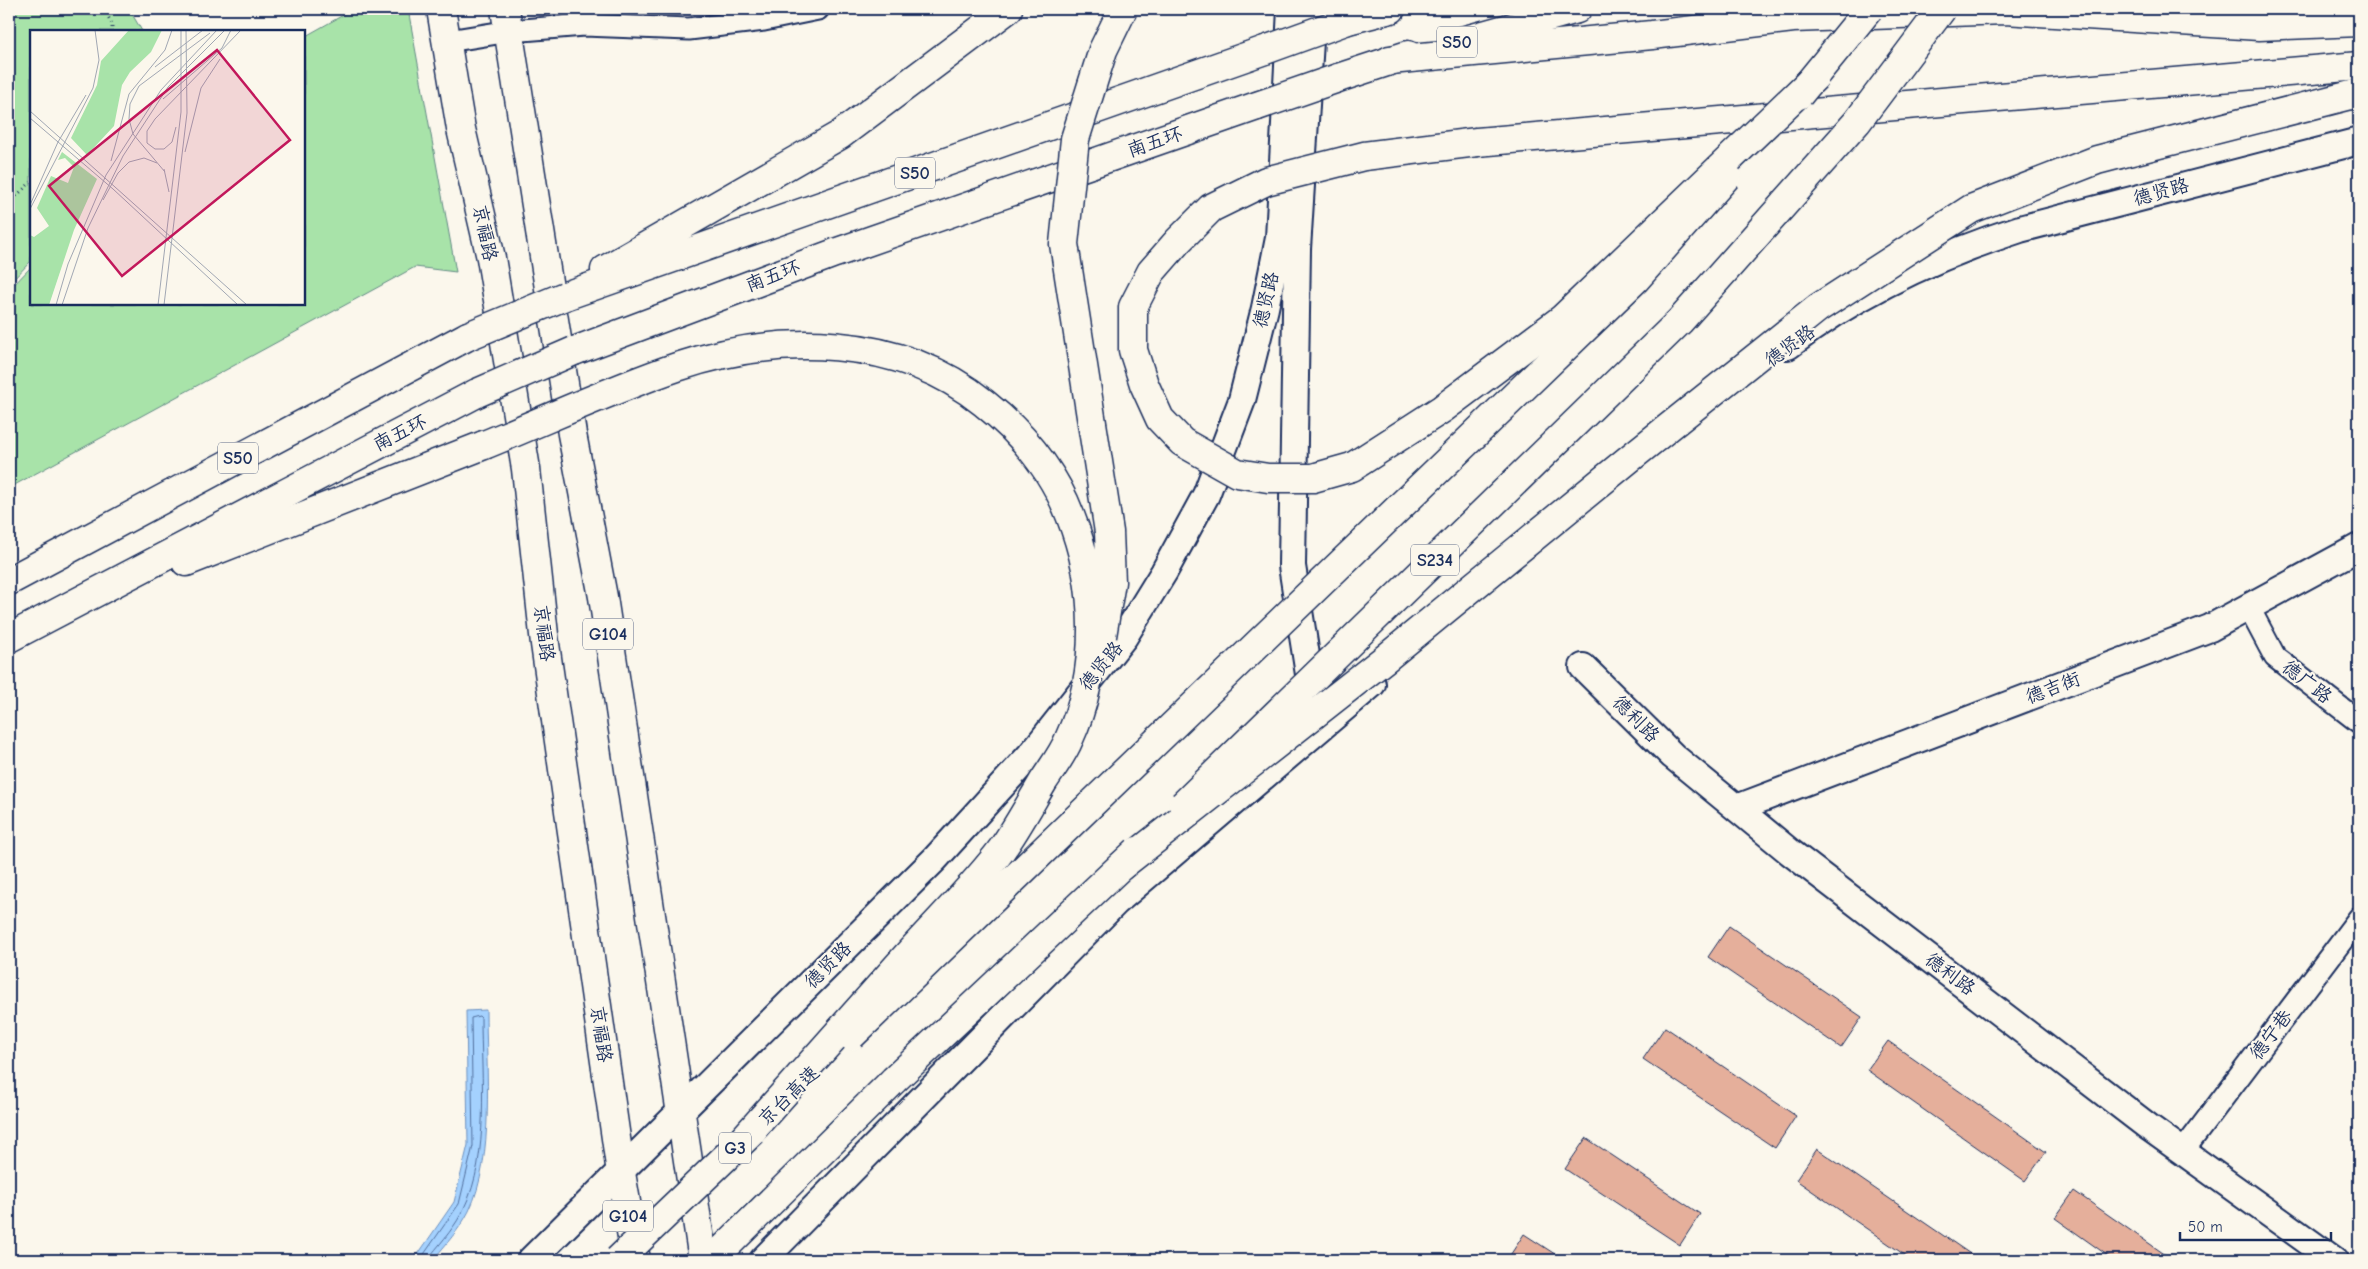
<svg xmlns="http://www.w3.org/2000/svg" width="2368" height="1269" font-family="'Comic Neue','LXGW WenKai TC',sans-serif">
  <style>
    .green { fill: #a8e3a9; stroke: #628984 }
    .water { fill: #a4d1fe; stroke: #6d90be }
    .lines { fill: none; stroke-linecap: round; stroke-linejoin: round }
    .shore { stroke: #52709e; stroke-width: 1 }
    .building { fill: #e5af9b; stroke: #1b2f5e }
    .minor-casing { stroke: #1b2f5e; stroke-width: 25 }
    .tertiary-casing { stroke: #1b2f5e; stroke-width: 30 }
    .trunk-casing { stroke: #1b2f5e; stroke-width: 31 }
    .motorway-casing { stroke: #1b2f5e; stroke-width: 31 }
    .path { stroke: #1b2f5e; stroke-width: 3; stroke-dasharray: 1 4; stroke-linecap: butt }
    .minor { stroke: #fbf7ec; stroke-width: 21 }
    .tertiary { stroke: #fbf7ec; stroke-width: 26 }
    .trunk { stroke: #fbf7ec; stroke-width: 28 }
    .motorway { stroke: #fbf7ec; stroke-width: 28 }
    .trunk-bridge-casing { stroke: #1b2f5e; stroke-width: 31; stroke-linecap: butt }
    .motorway-bridge-casing { stroke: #1b2f5e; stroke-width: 31; stroke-linecap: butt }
    .trunk-bridge { stroke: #fbf7ec; stroke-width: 28 }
    .motorway-bridge { stroke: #fbf7ec; stroke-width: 28 }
    .labels { text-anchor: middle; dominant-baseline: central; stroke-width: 4.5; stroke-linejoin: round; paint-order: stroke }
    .shield { fill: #fbf7ec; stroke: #5e6b89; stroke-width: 1 }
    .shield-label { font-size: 18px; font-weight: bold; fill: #1b2f5e }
    .street-label { font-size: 19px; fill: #1b2f5e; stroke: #fbf7ec }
    .inset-road { fill: none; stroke: #a1a7b3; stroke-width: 1 }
    .view { fill: #c2185b; fill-opacity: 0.15; stroke: #c2185b; stroke-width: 2.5 }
    .inset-edge { fill: none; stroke: #1b2f5e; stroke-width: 2.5 }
  </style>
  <rect width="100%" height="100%" fill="#fbf7ec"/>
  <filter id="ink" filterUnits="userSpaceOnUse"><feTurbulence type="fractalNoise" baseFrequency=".02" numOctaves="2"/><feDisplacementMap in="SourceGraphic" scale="10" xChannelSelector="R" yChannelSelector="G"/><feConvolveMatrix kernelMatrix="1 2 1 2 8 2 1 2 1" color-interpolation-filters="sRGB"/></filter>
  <g filter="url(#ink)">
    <g class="green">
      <path d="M9 9H129L142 31H31V261L9 284Z"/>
      <path d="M345 9H408L456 272 415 267 9 488V290L31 267V304H304V37L345 14Z"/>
    </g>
    <path class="water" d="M486 1010C486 1069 495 1158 469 1211 460 1229 446 1244 433 1260H414L454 1202 468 1145 466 1011Z"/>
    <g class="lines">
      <path class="shore" d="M420 1260 459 1204 473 1146 471 1018 479 1016 481 1018C481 1076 490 1157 464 1208 456 1226 443 1240 431 1255L430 1260"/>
    </g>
    <g class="building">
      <path d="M1729 926 1862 1017 1841 1048 1708 957Z"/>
      <path d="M1665 1027 1796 1116 1775 1148 1643 1059Z"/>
      <path d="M1888 1041 2046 1152 2025 1181 1867 1070Z"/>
      <path d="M1586 1138 1700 1214 1680 1245 1565 1169Z"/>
      <path d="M1817 1149 1979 1260H1912L1796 1180Z"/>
      <path d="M2074 1191 2173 1260H2114L2055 1218Z"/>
      <path d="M1524 1234 1564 1260H1507Z"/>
    </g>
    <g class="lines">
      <defs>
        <g id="minor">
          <path d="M448 41 510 31 584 25 689 29 764 20 818 9"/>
          <path d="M2249 608 2275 657 2359 722"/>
          <path d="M2183 1151 2359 918"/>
        </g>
        <g id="tertiary">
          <path d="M1312 9 1297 249 1292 566 1313 700"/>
          <path d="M1788 346C1856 293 1939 255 2020 229L2359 141"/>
          <path d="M1583 667 1673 756 1790 852 2150 1128 2334 1260"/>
          <path d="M1737 808 2210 628 2359 547"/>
          <path d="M531 1260 935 859 1033 752 1124 637 1164 572 1206 495 1242 400 1265 308 1279 238 1291 9"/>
          <path d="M763 1260 1116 902 1372 684"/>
        </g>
        <g id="trunk">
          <path d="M441 9 461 129 491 258 526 469 545 644 621 1173 636 1260"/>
          <path d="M505 9 572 434 603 597 703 1260"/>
        </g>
        <g id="motorway">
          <path d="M1348 20 1391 9"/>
          <path d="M1462 41 1577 9"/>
          <path d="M1390 60 1652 35 1793 18 2005 10 2259 26 2359 22"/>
          <path d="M1338 78 1408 55"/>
          <path d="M1477 142 2359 66"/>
          <path d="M2120 154 2359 93"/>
          <path d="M605 270 840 135 1008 9"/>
          <path d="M565 296 1265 50"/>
          <path d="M574 351 835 253 1257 106"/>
          <path d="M186 562 484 445"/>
          <path d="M9 581 468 336"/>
          <path d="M9 638 477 393"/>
          <path d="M712 1260 894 1080"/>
        </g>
      </defs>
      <use href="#minor" class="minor-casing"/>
      <use href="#tertiary" class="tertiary-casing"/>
      <use href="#trunk" class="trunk-casing"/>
      <use href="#motorway" class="motorway-casing"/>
      <g class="path">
        <path d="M104 9 112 24V31"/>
        <path d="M9 203 31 182"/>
      </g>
      <use href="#minor" class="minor"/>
      <use href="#tertiary" class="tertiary"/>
      <use href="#trunk" class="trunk"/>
      <use href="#motorway" class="motorway"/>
      <defs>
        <g id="trunk-bridge">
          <path d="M1799 95 1869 9"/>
          <path d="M1183 805 1680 321 1857 122 1942 9"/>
          <path d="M851 1036 1636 279 1727 176"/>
          <path d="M894 1080 1137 851"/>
        </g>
        <g id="motorway-bridge">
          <path d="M1265 50 1348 20"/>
          <path d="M1257 106 1338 78"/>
          <path d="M1477 142 1364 156 1266 181 1211 208 1178 241 1151 272 1133 307V350L1144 384 1160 419 1182 442 1237 473 1268 478H1313L1352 467 1442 409 1562 319 1815 77"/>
          <path d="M468 336 565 296"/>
          <path d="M477 393 574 351"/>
          <path d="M484 445C548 419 612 389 677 367 778 333 899 334 984 403 1022 433 1053 471 1070 515 1098 585 1101 670 1069 739 1063 754 1052 768 1043 782 1030 804 1017 828 1002 849 977 883 940 919 911 951 854 1015 796 1080 739 1144"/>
          <path d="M1102 636 1111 582 1109 532 1064 244 1075 139 1103 50 1123 9"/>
          <path d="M1120 867 1386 658 1629 459 1818 308 1971 209 2097 160 2120 154"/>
          <path d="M618 1260 753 1131"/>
        </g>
      </defs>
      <use href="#trunk-bridge" class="trunk-bridge-casing"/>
      <use href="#motorway-bridge" class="motorway-bridge-casing"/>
      <use href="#trunk-bridge" class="trunk-bridge"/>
      <use href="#motorway-bridge" class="motorway-bridge"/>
    </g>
  </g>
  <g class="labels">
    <g class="shield">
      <rect x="1437" y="26.5" width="40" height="31" rx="4"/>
      <rect x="895" y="157.5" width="40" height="31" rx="4"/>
      <rect x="218" y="442.5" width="40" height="31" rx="4"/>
      <rect x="1411" y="544.5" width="48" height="31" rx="4"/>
      <rect x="583" y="618.5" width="50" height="31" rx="4"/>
      <rect x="719" y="1132.5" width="32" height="31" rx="4"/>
      <rect x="603" y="1200.5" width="50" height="31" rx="4"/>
    </g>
    <g class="shield-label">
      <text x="1457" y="42">S50</text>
      <text x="915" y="173">S50</text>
      <text x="238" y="458">S50</text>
      <text x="1435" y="560">S234</text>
      <text x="608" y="634">G104</text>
      <text x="735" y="1148">G3</text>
      <text x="628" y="1216">G104</text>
    </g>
    <g class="street-label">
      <text transform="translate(1155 142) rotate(-19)">南五环</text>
      <text transform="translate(2161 192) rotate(-15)">德贤路</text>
      <text transform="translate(485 233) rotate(78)">京福路</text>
      <text transform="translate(773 276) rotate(-21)">南五环</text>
      <text transform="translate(1266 300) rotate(-77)">德贤路</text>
      <text transform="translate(1790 346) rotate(-36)">德贤路</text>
      <text transform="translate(400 433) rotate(-27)">南五环</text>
      <text transform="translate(544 633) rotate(83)">京福路</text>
      <text transform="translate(1101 666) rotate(-51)">德贤路</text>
      <text transform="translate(2307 682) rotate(38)">德广路</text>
      <text transform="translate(2053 688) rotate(-21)">德吉街</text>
      <text transform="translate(1636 719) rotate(45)">德利路</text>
      <text transform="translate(828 965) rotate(-45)">德贤路</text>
      <text transform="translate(1950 974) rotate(37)">德利路</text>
      <text transform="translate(601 1034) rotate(82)">京福路</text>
      <text transform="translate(2271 1035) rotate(-53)">德宁巷</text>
      <text transform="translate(789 1096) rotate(-44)">京台高速</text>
    </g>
  </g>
  <g transform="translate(30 30)">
    <rect width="275" height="275" fill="#fbf7ec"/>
    <path d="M99 0H132L121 22 100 42 92 55 84 96 57 125 41 108 67 55 71 31ZM32 122 67 149 44 200 19 275H0V205L4 207 19 196 7 178 21 146 38 153 44 137 35 128 28 130Z" fill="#a8e3a9"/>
    <path class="inset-road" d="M125 37 173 0M133 69 192 18 201 0M0 81 217 275M0 88 83 159 208 275M146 97 142 112 134 119H125L117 113V101L125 89 211 0M155 122 171 58 190 29M81 131 99 64 135 20 142 0M134 139 139 162M135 142 103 104 99 89 100 74 109 56 180 3M73 170 88 143 99 132 114 128 127 133M0 175 28 112 56 65M0 179 63 58 69 30 65 0M26 275 38 234 76 145 131 60 187 0M32 275 58 198 93 126 138 57 195 0M128 275 151 82V0M134 275 157 83 156 0"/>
    <path class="view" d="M187 20 260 110 92 246 19 156Z"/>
    <rect width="275" height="275" class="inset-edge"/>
  </g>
  <rect width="2368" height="1269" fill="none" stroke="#fbf7ec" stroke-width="30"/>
  <rect x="15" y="15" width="2338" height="1239" fill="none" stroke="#1b2f5e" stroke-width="2" filter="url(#ink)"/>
  <path d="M2180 1232v8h151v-8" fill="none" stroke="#1b2f5e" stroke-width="2.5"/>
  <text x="2188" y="1232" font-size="15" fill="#1b2f5e" stroke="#fbf7ec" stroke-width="4" paint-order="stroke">50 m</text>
</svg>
